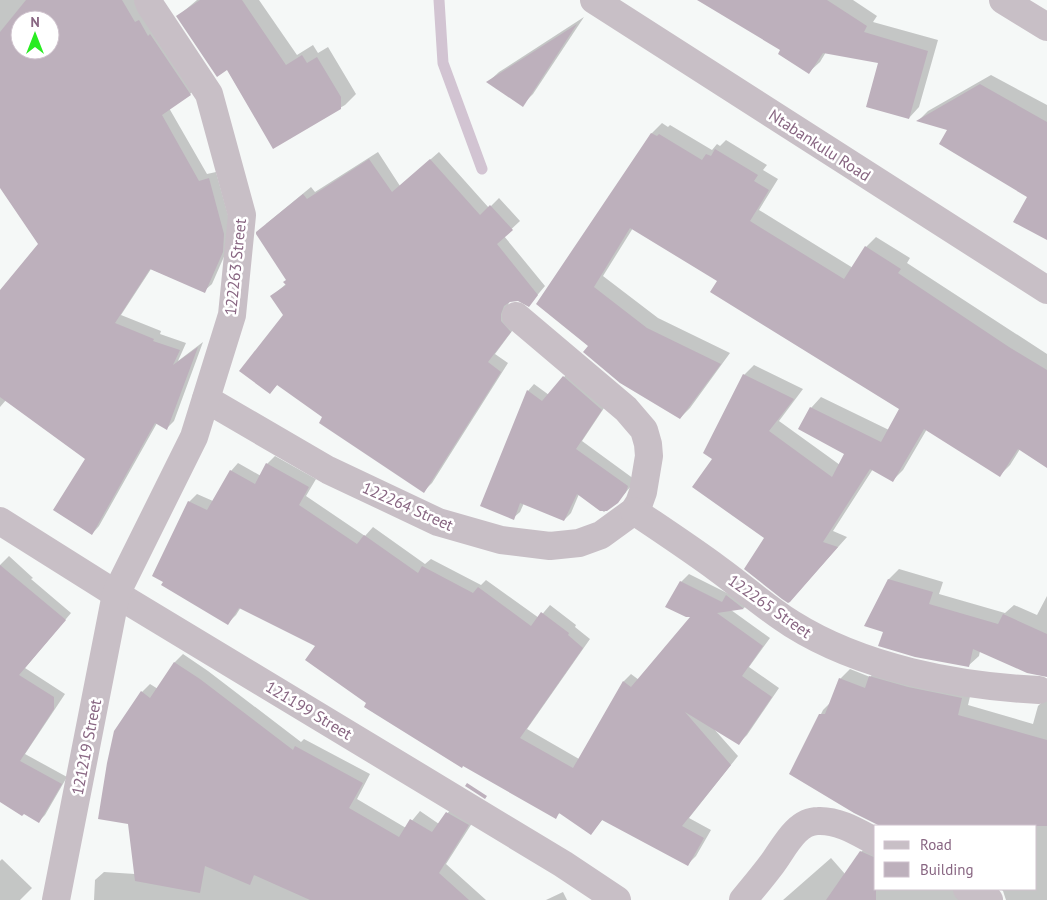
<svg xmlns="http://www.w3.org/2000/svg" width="1047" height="900" font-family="'PT Sans',sans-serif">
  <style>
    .shadow { fill: #0003; fill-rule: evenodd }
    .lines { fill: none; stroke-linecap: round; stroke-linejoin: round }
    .stream { stroke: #d2c4d2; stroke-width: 11 }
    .building { fill: #bdb0bc; fill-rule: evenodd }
    .minor { stroke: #c8bfc6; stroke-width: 28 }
    .labels { text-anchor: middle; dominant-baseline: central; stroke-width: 5; stroke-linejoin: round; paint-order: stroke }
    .street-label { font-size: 16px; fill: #886682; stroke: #fff }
  </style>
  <rect width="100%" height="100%" fill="#f5f8f7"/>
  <g class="shadow">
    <path d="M0 0H134L143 16 198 86 190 94 169 108 207 174 216 172 231 226 230 243 212 284 204 291 151 269 121 315 161 331 160 334 186 343 178 361 203 342 174 421 167 428 157 423 99 526 92 534 87 459 6 400 0 407V292L57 271 0 186ZM20 20H50V50H20Z"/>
    <path d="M197 0H259L297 55 313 45 318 53 328 47 356 94 345 105 273 147 227 69 178 16Z"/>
    <path d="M713 0H853L877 16 873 22 938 40 919 107 909 118 880 62 826 52 820 62 809 72 782 50Z"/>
    <path d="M584 17 533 94 522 105 488 82 499 72Z"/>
    <path d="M991 75 1047 105V238L1028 196 949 129 919 120 928 111Z"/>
    <path d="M662 123 668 127 670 125 712 150 717 144 720 146 726 140 767 165 763 170 778 179 759 210 853 268 866 247 876 237 910 258 907 263 1047 354V466L1020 449 1010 465 1000 475 927 429 903 470 893 480 873 469 833 531 847 537 790 601 765 538 714 459 744 375 754 365 803 389 779 421 840 465 845 453 811 408 821 397 889 430 900 409 719 281 633 228 603 276 658 318 730 353 690 408 680 418 538 303 652 133Z"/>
    <path d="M378 152 400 186 439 152 489 208 499 198 520 221 504 236 545 286 529 305 519 299 510 300 508 305 509 313 518 323 495 354 508 363 432 483 424 491 278 384 270 392 285 315 272 296 286 284 288 280 266 224 311 187 315 192Z"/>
    <path d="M570 370 608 402 582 441 634 479 633 484 617 502 604 512 579 494 571 513 564 520 524 503 520 512 513 518 528 391 534 384 549 395Z"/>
    <path d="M275 456 316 479 306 496 365 536 373 527 425 564 431 559 481 585 486 580 539 618 550 605 576 625 575 627 590 639 527 729 579 759 624 681 631 674 639 680 693 615 681 582 689 574 729 594 751 600 744 608 731 610 770 638 749 667 779 688 747 735 739 743 714 729 738 756 689 818 711 830 696 856 688 864 603 819 591 833 561 812 555 817 368 702 317 645 241 607 236 615 228 623 189 502 197 494 213 501 231 471 238 463 261 476 267 464Z"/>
    <path d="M9 556 33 578 31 579 71 613 25 668 65 694 25 754 67 777 45 815 39 821 0 801V565Z"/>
    <path d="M899 569 943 582 939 594 1005 613 1014 605 1037 615 1047 596V676L980 651 979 656 968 666 884 632 889 579Z"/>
    <path d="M183 654 208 671 301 742 304 739 370 774 357 799 406 828 420 811 439 824 455 804 476 817 446 864 486 900H94L95 880 104 872 135 874 142 692 150 684 158 689 175 662Z"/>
    <path d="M880 666 972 688 968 705 1033 724 1038 706 1047 697V900H1006L1003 891 1001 889H1036V826H882L855 812 791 774 823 710 831 702 840 679 850 669 870 677Z"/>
    <path d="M871 842 876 844V889H966L984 900H783L831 858 845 874 861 852Z"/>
    <path d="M2 859 32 888 20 900H0V861Z"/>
    <path d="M563 892 567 900H546Z"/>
  </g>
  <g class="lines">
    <path class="stream" d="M439 0 443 63 482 169"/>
  </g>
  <g class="building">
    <path d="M26 0H122L135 22 139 20 148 36 150 34 191 95 162 115 199 181 209 178 224 234 223 252 205 293 150 269 115 323 154 339 153 341 180 350 173 365 198 347 167 430 155 423 92 535 53 510 85 459 0 397V290L38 244 0 188V32ZM20 20H50V50H20Z"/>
    <path d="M200 0H242L286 65 302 55 307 63 317 57 341 97V109L273 149 227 70 217 77 176 16Z"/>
    <path d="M697 0H827L867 26 864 32 928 51 909 119 866 107 878 63 823 53 809 74 778 54 780 50Z"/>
    <path d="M577 24 523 107 486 82Z"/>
    <path d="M980 84 1047 122V240L1013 222 1027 197 939 144 947 130 916 121Z"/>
    <path d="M651 133 657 136 659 134 702 160 706 154 711 156 715 149 758 175 754 181 769 190 750 221 844 279 865 246 901 269 898 273 1009 347 1047 370V468L1018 449 1000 477 924 429 893 482 870 469 823 542 838 547 790 602 788 603 782 599 744 569 764 538 692 487 712 459 703 453 743 374 794 399 769 431 832 477 844 454 798 429 810 407 881 442 899 409 710 292 717 281 630 228 594 287 647 328 721 364 680 419 620 383 583 352 588 346 536 304Z"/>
    <path d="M369 159 392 192 430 159 480 215 490 205 513 230 497 244 538 295 529 307 518 301 510 302 504 306 501 314V321L511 332 488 362 501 372 424 493 319 423 322 417 277 385 270 394 239 371 283 315 270 296 286 285 283 282 286 280 256 234V232L303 194 307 199Z"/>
    <path d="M563 376 602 410 576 449 628 486 626 492 618 503 607 511H600L577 494 564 521 520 503 514 520 480 506 527 390 542 401Z"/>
    <path d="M266 463 309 487 299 505 357 544 364 535 418 573 422 566 473 593 478 587 531 626 541 612 569 633 568 635 583 648 520 738 573 768 623 681 631 687 690 617H686L665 607 680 581 722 602 726 595 744 609 717 613 763 646 742 676 772 697 739 745 685 712 731 765 682 826 704 838 688 866 602 820 591 835 559 813 556 819 463 766 462 768 364 707 366 703 305 660 315 646 239 608 228 625 161 585 163 582 152 576 188 501 207 510 230 470 255 484Z"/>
    <path d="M0 565 66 620 19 675 54 697V709L20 761 62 784 39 823 24 814 22 816 0 802Z"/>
    <path d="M888 579 933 592 929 604 998 624 1003 614 1047 634V677L1027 673 973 649 969 667 915 657 878 646 883 632 864 626Z"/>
    <path d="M174 662 200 679 293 750 295 746 363 783 349 808 399 837 410 819 432 832 446 812 469 825 439 873 469 900H310L254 875 250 885 205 866 200 893 135 881 128 824 98 819 107 763 114 731 141 691 150 698Z"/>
    <path d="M869 676 908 687 962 698 958 715 1047 740V826H880L854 813 789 774 819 714H825L839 678 865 688Z"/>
    <path d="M467 783 487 796 485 799 465 786Z"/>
    <path d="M860 851 876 858V900H826Z"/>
  </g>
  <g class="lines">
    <g class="minor">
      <path d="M594 0 1047 290"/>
      <path d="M1003 0 1047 27"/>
      <path d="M206 399 328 470 438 522 501 540 550 546 579 543 601 535 634 511 639 503 643 492 649 456 648 444 644 430 626 409 516 316"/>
      <path d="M634 511C662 530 691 549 718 569 743 587 766 608 792 624 862 668 957 686 1039 690"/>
      <path d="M0 521 116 594 563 864 617 900"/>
      <path d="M967 889 989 900"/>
      <path d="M56 900 116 594 194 437 232 315 242 215 209 94 150 5 148 0"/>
      <path d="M743 900C753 888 763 876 772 864 784 848 796 821 818 821 839 820 859 833 876 842"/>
    </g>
  </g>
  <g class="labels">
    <g class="street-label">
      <text transform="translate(820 145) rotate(33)">Ntabankulu Road</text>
      <text transform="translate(235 267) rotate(-84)">122263 Street</text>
      <text transform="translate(408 506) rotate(24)">122264 Street</text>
      <text transform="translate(770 606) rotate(35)">122265 Street</text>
      <text transform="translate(309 710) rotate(31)">121199 Street</text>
      <text transform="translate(86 747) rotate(-79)">121219 Street</text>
    </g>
  </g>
  <rect x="874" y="825" width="162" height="65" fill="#ffffff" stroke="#cfc2cd"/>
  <rect x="884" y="841" width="25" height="8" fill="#c8bfc6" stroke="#cfc2cd"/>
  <text x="920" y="850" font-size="15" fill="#886682">Road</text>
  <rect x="884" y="862" width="25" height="15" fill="#bdb0bc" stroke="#cfc2cd"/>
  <text x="920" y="875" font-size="15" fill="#886682">Building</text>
  <g transform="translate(35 35)"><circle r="24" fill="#ffffff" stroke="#cfc2cd"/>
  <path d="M0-4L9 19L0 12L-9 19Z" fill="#29ec21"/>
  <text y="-8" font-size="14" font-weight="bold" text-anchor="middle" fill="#886682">N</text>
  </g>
</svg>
